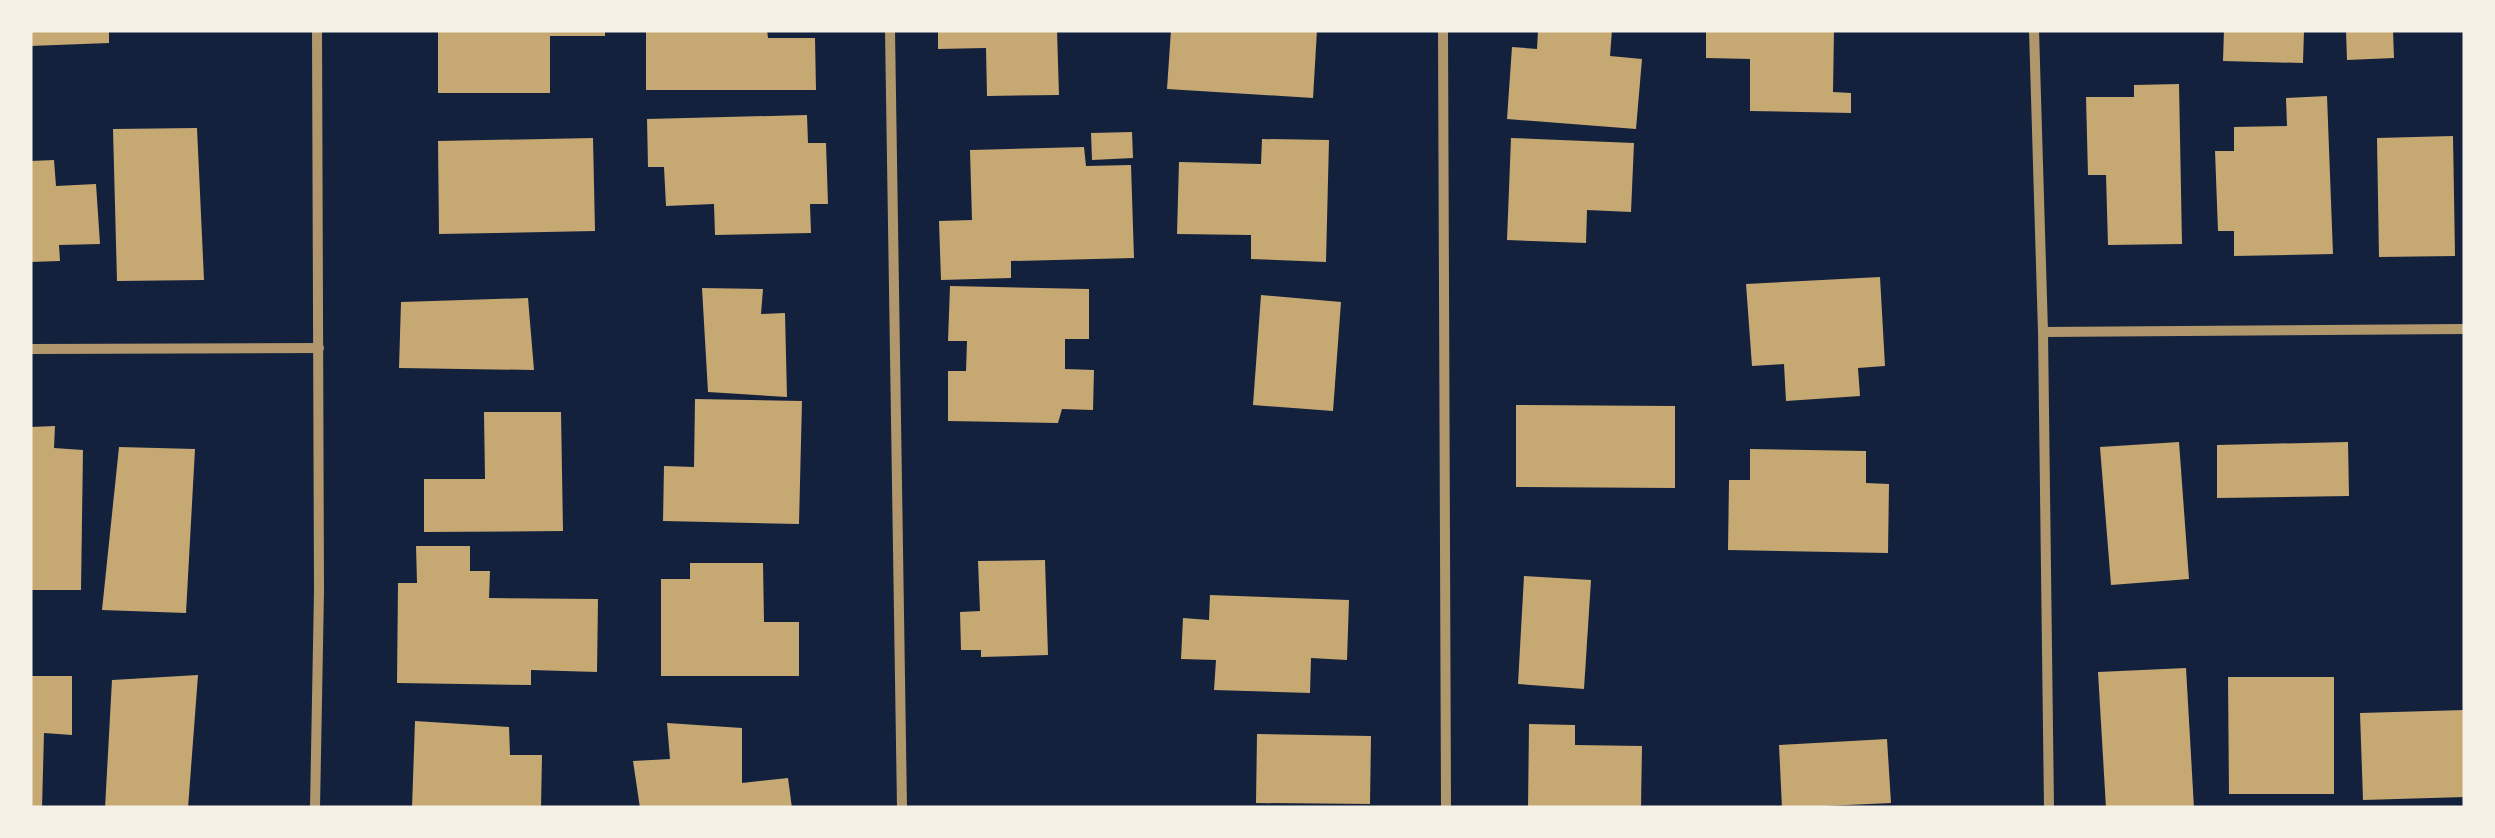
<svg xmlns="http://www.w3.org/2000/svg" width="2495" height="838" font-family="'IBM Plex Serif',serif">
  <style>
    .building { fill: #c6a872 }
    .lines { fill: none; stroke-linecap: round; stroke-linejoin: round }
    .minor { stroke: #b1986c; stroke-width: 10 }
  </style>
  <rect width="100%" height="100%" fill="#14213d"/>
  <g class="building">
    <path d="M30 30H109V43L30 46Z"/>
    <path d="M438 30H605V36H550V93H438Z"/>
    <path d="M646 30H767L768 38H815L816 90H646Z"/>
    <path d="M938 30H1057L1059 95 987 96 986 48 938 49Z"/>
    <path d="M1171 30H1317L1313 98 1167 89Z"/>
    <path d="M1538 30H1612L1610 56 1642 59 1636 129 1507 119 1512 47 1537 49Z"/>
    <path d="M1706 30H1834L1833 92 1851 93V113L1750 111V59L1706 58Z"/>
    <path d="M2224 30H2304L2303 63 2223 61Z"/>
    <path d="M2346 30H2393L2394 58 2347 60Z"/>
    <path d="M2179 84 2182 244 2108 245 2106 175H2088L2086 97H2134V85Z"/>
    <path d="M2327 96 2333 254 2234 256V231H2218L2215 151H2234V127L2287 126 2286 98Z"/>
    <path d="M807 115 808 143H826L828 204H810L811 233 715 235 714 204 666 206 664 167H648L647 119Z"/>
    <path d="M197 128 204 280 117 281 113 129Z"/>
    <path d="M1132 132 1133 158 1092 160 1091 133Z"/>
    <path d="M2453 136 2455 256 2379 257 2377 138Z"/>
    <path d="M593 138 595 231 439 234 438 141Z"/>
    <path d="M1511 138 1634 143 1631 212 1587 210 1586 243 1507 240Z"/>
    <path d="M1262 139 1329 140 1326 262 1251 259V235L1177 234 1179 162 1261 164Z"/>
    <path d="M1084 147 1086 166 1131 165 1134 258 1011 261V278L941 280 939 221 972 220 970 150Z"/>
    <path d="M54 160 56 186 96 184 100 244 59 245 60 261 30 262V161Z"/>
    <path d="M1880 277 1885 366 1858 368 1860 396 1786 401 1784 364 1752 366 1746 284Z"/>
    <path d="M950 286 1089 289V339H1065V369L1094 370 1093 410 1062 409 1058 423 948 421V371H966L967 341H948Z"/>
    <path d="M702 288 763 289 761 314 785 313 787 397 708 392Z"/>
    <path d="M1261 295 1341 302 1333 411 1253 405Z"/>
    <path d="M528 298 534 370 399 368 401 302Z"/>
    <path d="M695 399 802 401 799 524 663 521 664 466 694 467Z"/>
    <path d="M1516 405 1675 406V488L1516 487Z"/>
    <path d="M484 412H561L563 531 424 532V479H485Z"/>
    <path d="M55 426 54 448 83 450 81 590H30V427Z"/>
    <path d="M2179 442 2189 579 2111 585 2100 447Z"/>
    <path d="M2348 442 2349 496 2217 498V445Z"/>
    <path d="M119 447 195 449 186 613 102 610Z"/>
    <path d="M1750 449 1866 451V483L1889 484 1888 553 1728 550 1729 480H1750Z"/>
    <path d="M416 546H470V571H490L489 598 598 599 597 672 531 670V685L397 683 398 583H417Z"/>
    <path d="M1045 560 1048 655 981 657V650H961L960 612 980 611 978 561Z"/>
    <path d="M690 563H763L764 622H799V676H661V579H690Z"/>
    <path d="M1524 576 1591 580 1584 689 1518 684Z"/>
    <path d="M1210 595 1349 600 1347 660 1311 658 1310 693 1214 690 1216 660 1181 659 1183 618 1209 620Z"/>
    <path d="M2186 668 2194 808H2106L2098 672Z"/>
    <path d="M198 675 188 808H105L112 680Z"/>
    <path d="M30 676H72V735L44 733 42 808H30Z"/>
    <path d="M2228 677H2334V794H2229Z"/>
    <path d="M2465 710V797L2363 800 2360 713Z"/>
    <path d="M415 721 509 727 510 755H542L541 808H412Z"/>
    <path d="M667 723 742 728V783L788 778 792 808H640L633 761 670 759Z"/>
    <path d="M1529 724 1575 725V745L1642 746 1641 808H1528Z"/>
    <path d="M1257 734 1371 736 1370 804 1256 803Z"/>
    <path d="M1887 739 1891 803 1782 808 1779 745Z"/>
  </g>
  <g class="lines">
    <g class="minor">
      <path d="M890 30 902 808"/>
      <path d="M1443 30 1446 808"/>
      <path d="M2034 30 2043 332 2049 808"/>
      <path d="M2043 332 2465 329"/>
      <path d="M30 349 319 348"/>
      <path d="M315 808 319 591 317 30"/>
    </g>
  </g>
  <rect width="2495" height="838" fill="none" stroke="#f6f1e7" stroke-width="65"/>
</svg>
